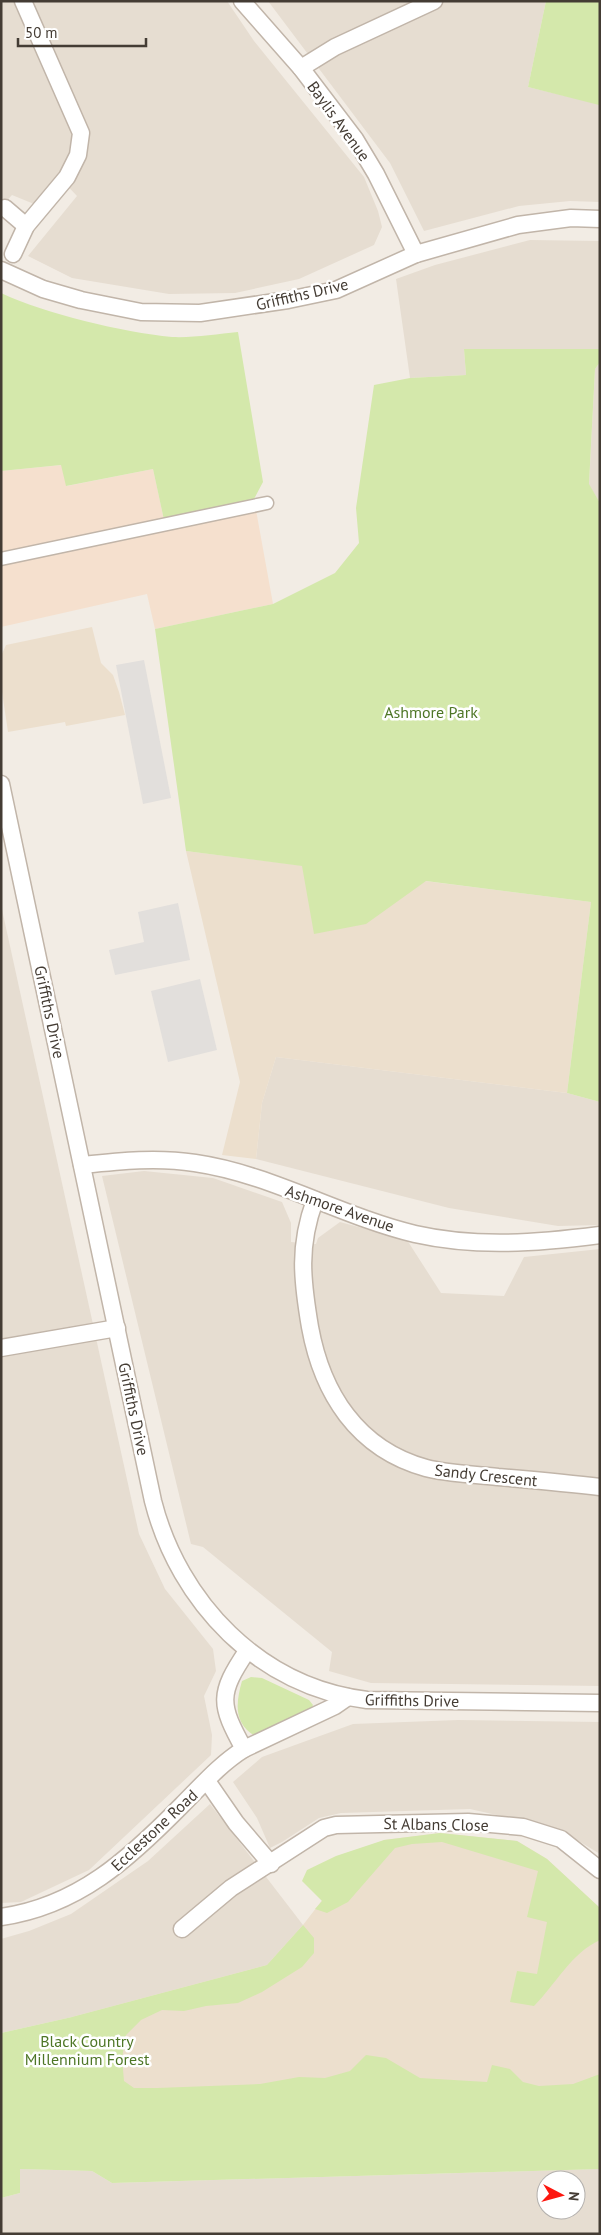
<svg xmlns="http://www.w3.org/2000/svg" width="601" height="2235" font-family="'PT Sans',sans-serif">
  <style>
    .residential { fill: #e6ddd1; fill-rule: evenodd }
    .commercial { fill: #f5e0ce }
    .education { fill: #ecdfcd }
    .green { fill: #d4e8ab }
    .parking { fill: #e2dfdc }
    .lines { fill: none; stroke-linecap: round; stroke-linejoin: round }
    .pedestrian-casing { stroke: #c1b5a9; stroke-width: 15 }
    .minor-casing { stroke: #c1b5a9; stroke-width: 19 }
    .pedestrian { stroke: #fff; stroke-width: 12 }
    .minor { stroke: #fff; stroke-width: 16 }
    .labels { text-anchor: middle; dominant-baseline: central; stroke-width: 5; stroke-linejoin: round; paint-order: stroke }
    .street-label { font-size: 16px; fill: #443c34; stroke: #fff }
    .park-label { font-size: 16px; fill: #4e7626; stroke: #fff }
  </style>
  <rect width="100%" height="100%" fill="#f2ece4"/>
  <g class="residential">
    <path d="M1 1H227L254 41 364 177 378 211 382 227 374 245 299 279 235 293 169 294 72 278 28 256 77 196 57 175 34 204 12 195 1 207Z"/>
    <path d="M268 1H546L528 87 599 104 600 102V202L570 201 519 206 424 231 390 163Z"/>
    <path d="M530 240 600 241V349H464L466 375 410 378 396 279 435 265Z"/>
    <path d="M600 362V503L589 485 595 369Z"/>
    <path d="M1 905 139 1534 165 1589 213 1649 216 1671 204 1696 212 1735 211 1755 89 1870 21 1902 1 1903Z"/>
    <path d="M276 1057 567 1093 600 1102V1225L558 1226 449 1208 256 1159 262 1103Z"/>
    <path d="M144 1171 213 1178 282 1202 291 1223V1242L316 1244 318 1238 340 1222 407 1240 441 1293 504 1296 524 1257 600 1249V1686L371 1683 329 1671 332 1652 203 1547 191 1544 102 1176Z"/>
    <path d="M458 1720 600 1722V1854L559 1829 470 1809 341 1813 319 1818 282 1842 270 1848 257 1818 233 1782 262 1757 353 1724Z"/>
    <path d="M210 1804 303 1925 267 1965 72 2017 1 2033V1939L29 1931 71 1914 148 1861Z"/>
    <path d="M19 2169 92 2171 112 2183 600 2169V2234H1V2198L20 2193ZM546 2180H576V2210H546Z"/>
  </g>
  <path class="commercial" d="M62 465 67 486 153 469 164 520 254 499 273 604 155 629 147 594 1 627V471Z"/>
  <g class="education">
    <path d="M92 627 101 663 113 675 119 692 125 715 66 726 65 722 8 732 1 685V656L6 645Z"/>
    <path d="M186 851 591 902 567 1093 276 1057 262 1103 256 1159 222 1155 240 1082Z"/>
    <path d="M440 1833 517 1841 547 1859 600 1908V2095L92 2111 72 2017 267 1965 303 1925 347 1868 384 1840Z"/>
  </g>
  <g class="green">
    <path d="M546 1H600L599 105 528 87Z"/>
    <path d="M1 293C46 314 122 332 172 337 193 338 217 334 238 332L263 482 254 499 164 520 153 469 66 486 61 465 1 471Z"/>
    <path d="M464 349H600V362L595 369 589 484 600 503V1102L567 1093 591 902 426 881 366 924 314 934 302 866 186 851 155 629 273 604 335 573 359 543 356 508 374 385 410 378 466 375Z"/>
    <path d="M251 1677 262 1678 309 1700 313 1705 311 1709 255 1736C233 1723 236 1702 242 1681Z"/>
    <path d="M440 1833 517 1841 547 1859 600 1908V1940C571 1953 556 1984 534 2006L510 2002 517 1971 537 1974 547 1922 527 1917 538 1871 442 1842 412 1844 395 1848 348 1902 327 1913 315 1909 322 1901 302 1881 307 1870 336 1856 384 1840Z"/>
    <path d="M303 1925 314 1938V1953L302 1967 262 1992 238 2003 206 2006 184 2011 162 2010 141 2020 126 2035 122 2058 124 2081 134 2088H157L260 2084 299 2077 325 2078 350 2071 366 2055 386 2058 420 2078 487 2082 492 2065 510 2069 523 2082 539 2086 573 2084 600 2074V2169L112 2183 92 2171 20 2169V2193L1 2198V2033L72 2017 267 1965Z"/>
  </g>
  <g class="parking">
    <path d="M144 660 171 798 143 804 116 665Z"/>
    <path d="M178 903 190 960 115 975 109 950 144 942 138 912Z"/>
    <path d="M200 979 217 1050 168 1062 151 991Z"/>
  </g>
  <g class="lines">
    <defs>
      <path id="pedestrian" d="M1 559 267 503"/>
      <g id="minor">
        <path d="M242 1 301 68 355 139 376 174 416 254"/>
        <path d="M301 68 335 47 434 1"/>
        <path d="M5 208 26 226"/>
        <path d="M13 254 26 226 67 177 78 155 81 133 23 1"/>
        <path d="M1 270 43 289 81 300 141 312 200 313 288 300 336 290 416 254 518 225 571 218 600 219"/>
        <path d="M1 784 153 1501C179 1603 260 1687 367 1700L600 1703"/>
        <path d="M82 1165C120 1161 157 1157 195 1163 271 1174 340 1216 415 1234 477 1248 538 1243 600 1235"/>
        <path d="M315 1200C298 1246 302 1280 310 1327 322 1393 357 1449 426 1468 449 1474 474 1474 498 1477 532 1480 566 1483 600 1487"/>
        <path d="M1 1348 117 1328"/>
        <path d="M244 1749 335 1706 348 1697"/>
        <path d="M207 1781 236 1823 271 1864"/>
        <path d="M1 1917C78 1906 129 1859 182 1805 202 1785 220 1764 244 1749 219 1704 218 1694 247 1651"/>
        <path d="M182 1929 231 1888 324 1828 336 1825 468 1822 523 1827 561 1839 600 1870"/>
      </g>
    </defs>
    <use href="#pedestrian" class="pedestrian-casing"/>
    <use href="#minor" class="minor-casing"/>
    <use href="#pedestrian" class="pedestrian"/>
    <use href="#minor" class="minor"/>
  </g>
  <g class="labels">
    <g class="street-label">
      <text transform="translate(339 121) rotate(54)">Baylis Avenue</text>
      <text transform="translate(302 294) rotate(-13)">Griffiths Drive</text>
      <text transform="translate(50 1012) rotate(78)">Griffiths Drive</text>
      <text transform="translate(340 1208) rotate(19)">Ashmore Avenue</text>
      <text transform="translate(134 1409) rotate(78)">Griffiths Drive</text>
      <text transform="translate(486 1475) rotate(6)">Sandy Crescent</text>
      <text transform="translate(412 1700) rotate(1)">Griffiths Drive</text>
      <text transform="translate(436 1824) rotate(1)">St Albans Close</text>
      <text transform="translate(154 1830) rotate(-43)">Ecclestone Road</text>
    </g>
    <g class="park-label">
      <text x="431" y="712">Ashmore Park</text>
      <text x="87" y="2041">Black Country<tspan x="87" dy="18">Millennium Forest</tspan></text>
    </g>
  </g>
  <rect width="601" height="2235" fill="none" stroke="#443c34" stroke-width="5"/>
  <g transform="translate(561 2195) rotate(96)"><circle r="24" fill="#ffffff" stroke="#b4b1ae"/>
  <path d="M0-4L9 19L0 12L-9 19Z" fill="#fd170f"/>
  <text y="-8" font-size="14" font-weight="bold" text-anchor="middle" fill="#443c34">N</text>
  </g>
  <path d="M18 38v8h128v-8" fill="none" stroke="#443c34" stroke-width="2.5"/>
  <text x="25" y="38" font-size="15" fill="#443c34" stroke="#ffffff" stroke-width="4" paint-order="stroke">50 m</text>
</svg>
